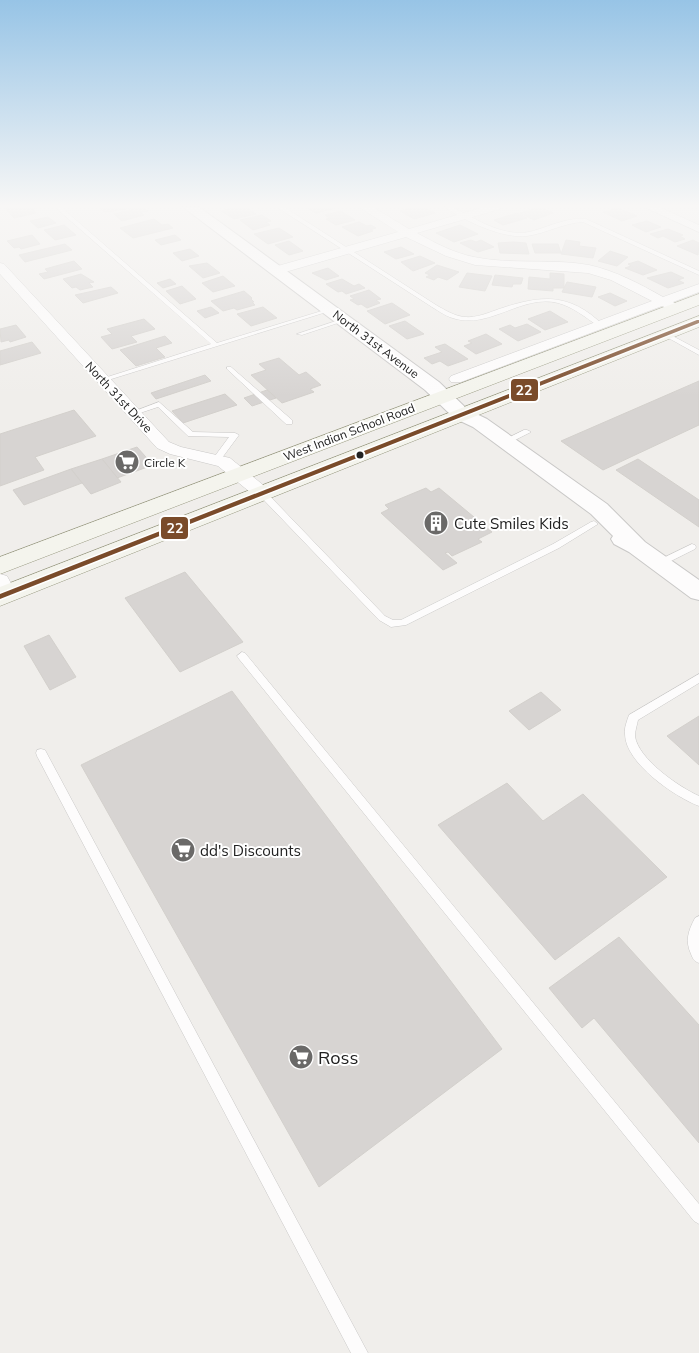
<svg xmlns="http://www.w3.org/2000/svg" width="699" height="1353" font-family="Mulish,sans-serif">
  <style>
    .building { fill: #d7d4d2; stroke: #d3d0cc }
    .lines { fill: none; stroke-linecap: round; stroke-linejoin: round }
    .service-casing { stroke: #c9c8c7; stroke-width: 1 }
    .minor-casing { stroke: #c9c8c7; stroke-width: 1 }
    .tertiary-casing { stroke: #c9c8c7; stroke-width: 2 }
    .secondary-casing { stroke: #999a82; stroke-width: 1 }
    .service { fill: #fdfcfc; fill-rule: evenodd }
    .minor { fill: #fdfcfc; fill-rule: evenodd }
    .tertiary { fill: #fdfcfc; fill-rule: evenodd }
    .secondary { fill: #f4f4ed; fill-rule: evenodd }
    .bus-1-casing { stroke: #fff; stroke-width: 3 }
    .bus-1 { fill: #7a4b2a; fill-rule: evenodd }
    .bus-dot { fill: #222; stroke: #fff; stroke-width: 2 }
    .labels { text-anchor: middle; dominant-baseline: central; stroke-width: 4; stroke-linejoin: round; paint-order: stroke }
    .far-street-label { font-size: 12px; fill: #222; stroke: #fff }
    .far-poi-label { font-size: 12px; fill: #222; stroke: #fff; text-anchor: start }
    .poi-label { font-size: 15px; fill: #222; stroke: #fff; text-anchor: start }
    .near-poi-label { font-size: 18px; fill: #222; stroke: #fff; text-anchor: start }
    .line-badge { stroke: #fff; stroke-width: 2 }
    .badge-label { font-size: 14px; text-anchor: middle; font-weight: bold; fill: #fff }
  </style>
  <rect width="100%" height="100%" fill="#f0eeeb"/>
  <g class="building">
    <path d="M11 207H42L32 209 36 213 14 218 5 208Z"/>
    <path d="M99 207H132L133 208 105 212Z"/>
    <path d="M143 207 148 211 141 212 144 215 122 221 114 214Z"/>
    <path d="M235 207H246L256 214 234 219 221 211Z"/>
    <path d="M305 207H339L316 213Z"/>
    <path d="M416 207H424L435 213 414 219 400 211Z"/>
    <path d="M540 207 553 213 534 220 520 213Z"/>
    <path d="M618 208 637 216 622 221 603 212Z"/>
    <path d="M341 211 355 220 336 225 326 219 330 218 325 215Z"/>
    <path d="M517 213 527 218 503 225 494 220Z"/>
    <path d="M262 215 271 221 266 222 270 225 253 230 240 220Z"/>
    <path d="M48 217 56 223 38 228 30 221Z"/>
    <path d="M154 219 162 225 168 224 173 228 133 238 120 228Z"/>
    <path d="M647 221 661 227 646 232 632 225Z"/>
    <path d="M359 222 367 226 371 225 376 228 370 230 373 231 358 236 342 227Z"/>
    <path d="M64 225 76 235 55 240 44 230Z"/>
    <path d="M460 225 478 234 454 242 436 233Z"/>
    <path d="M279 228 293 237 268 244 254 234Z"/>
    <path d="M668 229 683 235 680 236 685 239 675 242 663 236 658 238 650 234Z"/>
    <path d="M32 235 40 244 21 249 19 247 14 248 7 241Z"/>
    <path d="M175 235 181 240 161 245 155 240Z"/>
    <path d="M471 240 476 242 481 240 494 247 478 252 460 243Z"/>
    <path d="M566 240 580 242 579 246 596 248 593 258 561 254Z"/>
    <path d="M693 240 699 243 698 255 677 246Z"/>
    <path d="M289 241 303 251 289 255 275 245Z"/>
    <path d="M513 242 526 243 529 254 500 253 498 243Z"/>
    <path d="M65 244 72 250 25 262 19 255Z"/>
    <path d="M532 244H558L561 253H535Z"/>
    <path d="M401 247 414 254 396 259 384 252Z"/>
    <path d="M190 249 199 256 182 261 173 253Z"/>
    <path d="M610 251 628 257 617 266 598 261Z"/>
    <path d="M420 256 435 263 413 271 401 262Z"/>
    <path d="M74 261 82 269 44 279 39 274 48 272 45 269Z"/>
    <path d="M638 261 657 270 643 275 625 268 631 266 628 264Z"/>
    <path d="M207 263 220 273 203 278 189 266Z"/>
    <path d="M437 265 459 272 447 280 438 277 434 280 426 277 430 275 425 273Z"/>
    <path d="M328 268 339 276 326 280 312 273Z"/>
    <path d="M671 272 684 278 678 280 684 283 668 288 647 278Z"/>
    <path d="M467 273 492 276 485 291 459 287Z"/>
    <path d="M550 273 564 274V288H553V291L528 289 529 277 550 279Z"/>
    <path d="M81 274 94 282 89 283 93 287 80 290 76 287 72 288 63 279Z"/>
    <path d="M495 275 523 278 521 284H513L512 287 492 285Z"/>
    <path d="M223 276 235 286 213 292 202 283Z"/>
    <path d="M170 279 176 284 163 288 157 283Z"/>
    <path d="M342 279 354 286 359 284 365 288 346 294 342 291 338 292 326 284Z"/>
    <path d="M567 282 596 287 592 297 562 292Z"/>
    <path d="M182 286 196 299 180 304 166 291Z"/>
    <path d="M111 287 118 293 83 303 75 295Z"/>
    <path d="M369 290 381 299 376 300 380 303 367 308 361 304 358 305 350 300 354 299 350 296Z"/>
    <path d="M244 291 252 298 251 299 254 302H252L255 305 237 310 234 308 223 311 211 301Z"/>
    <path d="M610 293 627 301 615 306 598 297Z"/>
    <path d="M392 303 410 315 385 324 367 311Z"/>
    <path d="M211 307 219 313 205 318 197 311Z"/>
    <path d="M263 307 277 318 251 326 237 314Z"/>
    <path d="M550 311 568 322 545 330 528 319Z"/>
    <path d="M144 319 155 329 131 336 137 342 112 349 101 337 112 334 107 329Z"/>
    <path d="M405 321 424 334 407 339 389 326Z"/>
    <path d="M527 324 541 332 518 341 499 329 510 325 515 328Z"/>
    <path d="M16 325 26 337 10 342 9 340 1 342 0 329Z"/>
    <path d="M486 334 502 344 476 354 464 346 472 343 468 341Z"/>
    <path d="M165 336 172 343 156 348 165 357 136 366 120 350Z"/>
    <path d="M32 342 41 353 0 365V351Z"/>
    <path d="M445 344 468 359 448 366 440 361 432 364 424 358 442 352 435 347Z"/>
    <path d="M279 358 299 375 306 372 321 385 310 389 314 392 282 403 251 375 266 370 259 364Z"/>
    <path d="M205 375 211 381 156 399 151 393Z"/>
    <path d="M699 381V425L603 470 561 441Z"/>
    <path d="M267 390 276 398 252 406 244 398Z"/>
    <path d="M225 394 237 405 183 423 172 411Z"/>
    <path d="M74 410 96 436 35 457 44 470 0 486V434Z"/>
    <path d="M137 447 153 465 117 478 102 459Z"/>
    <path d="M102 459 121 482 91 494 71 469Z"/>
    <path d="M638 459 699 500V527L616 470Z"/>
    <path d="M71 469 82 483 24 505 13 490Z"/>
    <path d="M426 488 431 492 439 488 492 532 478 539 482 542 452 556 448 552 445 553 457 563 443 570 381 513 389 509 385 505Z"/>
    <path d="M185 572 243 642 180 672 125 598Z"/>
    <path d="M49 635 76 677 50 690 24 646Z"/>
    <path d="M232 691 502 1049 319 1187 81 765Z"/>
    <path d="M541 692 561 710 529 730 509 711Z"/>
    <path d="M699 716V765L667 736Z"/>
    <path d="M507 783 543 821 583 794 667 877 555 960 438 825Z"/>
    <path d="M619 937 699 1025V1143L594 1018 582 1028 549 988Z"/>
  </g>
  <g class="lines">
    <defs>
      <g id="service">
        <path d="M55 207H61L217 343 328 309 333 310 105 381H101V379L211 344Z"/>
        <path d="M277 207H284L436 305C445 310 454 316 465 317 476 318 488 313 499 309 541 295 569 292 603 325L598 326C585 317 573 307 558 303 523 294 491 328 456 319 447 317 440 312 432 307Z"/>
        <path d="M445 207H452C476 219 505 239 533 231 550 226 568 217 586 219L699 271V275L583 222C564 223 547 233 527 236 503 239 464 221 445 207Z"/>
        <path d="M342 319 347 320 302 335 297 334Z"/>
        <path d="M665 332 699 350V355L663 335V333Z"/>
        <path d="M227 367H231L292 420V424H286L227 369Z"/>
        <path d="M159 402 193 432 235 433 239 435 219 462H213L212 460 229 437 188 436 158 407 134 415 130 413Z"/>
        <path d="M524 430H527L531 432 509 443H503L502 441Z"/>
        <path d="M259 491H265L385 616 393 620H401L553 544 591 522 594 521 598 524 559 548 406 625 391 627 379 620 259 495Z"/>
        <path d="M692 544 695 545 696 547 695 549 663 565 660 566 656 563 657 561Z"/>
        <path d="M242 652 245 653 699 1204V1224L694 1221 239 659 237 656Z"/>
        <path d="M699 674V683L638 720C637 725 635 731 635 736 638 759 679 787 699 796V806C675 797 625 763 625 734 624 728 627 721 629 715Z"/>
        <path d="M41 749 45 750 368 1353H351L37 756 36 753 37 750Z"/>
        <path d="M699 916V963C694 961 693 959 691 954 685 941 688 931 695 918Z"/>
      </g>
      <g id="minor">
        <path d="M359 207H373L409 229 484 207H502L500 209 417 233C435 243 454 253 474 257 512 265 551 258 589 265 616 271 640 284 663 297L699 284V292L673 302 682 308 680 311 675 312 662 306 461 382H451L449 379 451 376 652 301 611 280 588 273 475 265 446 256 406 237 282 273H274L272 270 274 267 398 232Z"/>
        <path d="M644 207H659L699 225V232Z"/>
        <path d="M0 263 4 264 169 442 181 447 230 458 268 489 271 493 268 497 262 498 256 497 218 466 170 454 157 448 0 274Z"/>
        <path d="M0 574 7 576 17 594 14 599 7 601 0 599Z"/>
      </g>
      <path id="tertiary" d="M183 207H199L439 382 468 410 487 419 607 504 645 542 699 580V600L691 598 629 552 614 544 611 539 613 536 591 514 473 427 454 418 425 390Z"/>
      <g id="secondary">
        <path d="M699 294V305L0 574V557Z"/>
        <path d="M699 316V327L0 606V587Z"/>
      </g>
    </defs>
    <use href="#service" class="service-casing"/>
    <use href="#minor" class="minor-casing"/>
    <use href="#tertiary" class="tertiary-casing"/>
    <use href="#secondary" class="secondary-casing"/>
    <use href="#service" class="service"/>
    <use href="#minor" class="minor"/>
    <use href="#tertiary" class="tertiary"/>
    <use href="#secondary" class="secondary"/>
    <defs>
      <path id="bus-1" d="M697 320H699V323L0 599V594Z"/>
    </defs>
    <use href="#bus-1" class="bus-1-casing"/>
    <use href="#bus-1" class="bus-1"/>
  </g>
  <linearGradient id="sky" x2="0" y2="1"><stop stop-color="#97c4e6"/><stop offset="0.52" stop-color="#f8f7f6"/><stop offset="1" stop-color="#f8f7f6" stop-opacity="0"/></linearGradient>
  <rect width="699" height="396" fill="url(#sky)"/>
  <defs>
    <symbol id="supermarket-disc" viewBox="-11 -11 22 22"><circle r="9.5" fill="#6a6968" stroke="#fff"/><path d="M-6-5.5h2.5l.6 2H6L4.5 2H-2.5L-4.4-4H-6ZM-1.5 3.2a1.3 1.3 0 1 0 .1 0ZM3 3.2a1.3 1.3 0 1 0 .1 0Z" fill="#fff"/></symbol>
    <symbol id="building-disc" viewBox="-11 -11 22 22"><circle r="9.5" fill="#6a6968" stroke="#fff"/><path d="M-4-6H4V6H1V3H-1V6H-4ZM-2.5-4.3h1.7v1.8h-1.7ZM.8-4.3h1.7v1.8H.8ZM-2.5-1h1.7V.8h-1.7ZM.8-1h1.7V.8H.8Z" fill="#fff"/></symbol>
  </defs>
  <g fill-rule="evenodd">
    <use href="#supermarket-disc" x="113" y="448" width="28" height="28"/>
    <use href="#building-disc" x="422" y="509" width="28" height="28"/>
    <use href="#supermarket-disc" x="169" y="836" width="28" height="28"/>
    <use href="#supermarket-disc" x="287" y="1043" width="28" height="28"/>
  </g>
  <circle class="bus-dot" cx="360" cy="455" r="4.5"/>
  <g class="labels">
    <g class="far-street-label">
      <text transform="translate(376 344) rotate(37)">North 31st Avenue</text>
      <text transform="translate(119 397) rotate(47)">North 31st Drive</text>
      <text transform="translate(349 432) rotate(-21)">West Indian School Road</text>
    </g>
    <g class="far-poi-label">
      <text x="144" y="462">Circle K</text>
    </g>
    <g class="poi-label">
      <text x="454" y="523">Cute Smiles Kids</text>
      <text x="200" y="850">dd's Discounts</text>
    </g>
    <g class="near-poi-label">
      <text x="318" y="1057">Ross</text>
    </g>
  </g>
  <g class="line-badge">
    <rect x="510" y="378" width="29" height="24" rx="5" fill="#7a4b2a"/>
    <rect x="160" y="516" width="29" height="24" rx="5" fill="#7a4b2a"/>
  </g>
  <g class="badge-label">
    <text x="524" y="395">22</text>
    <text x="175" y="533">22</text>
  </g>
</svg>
